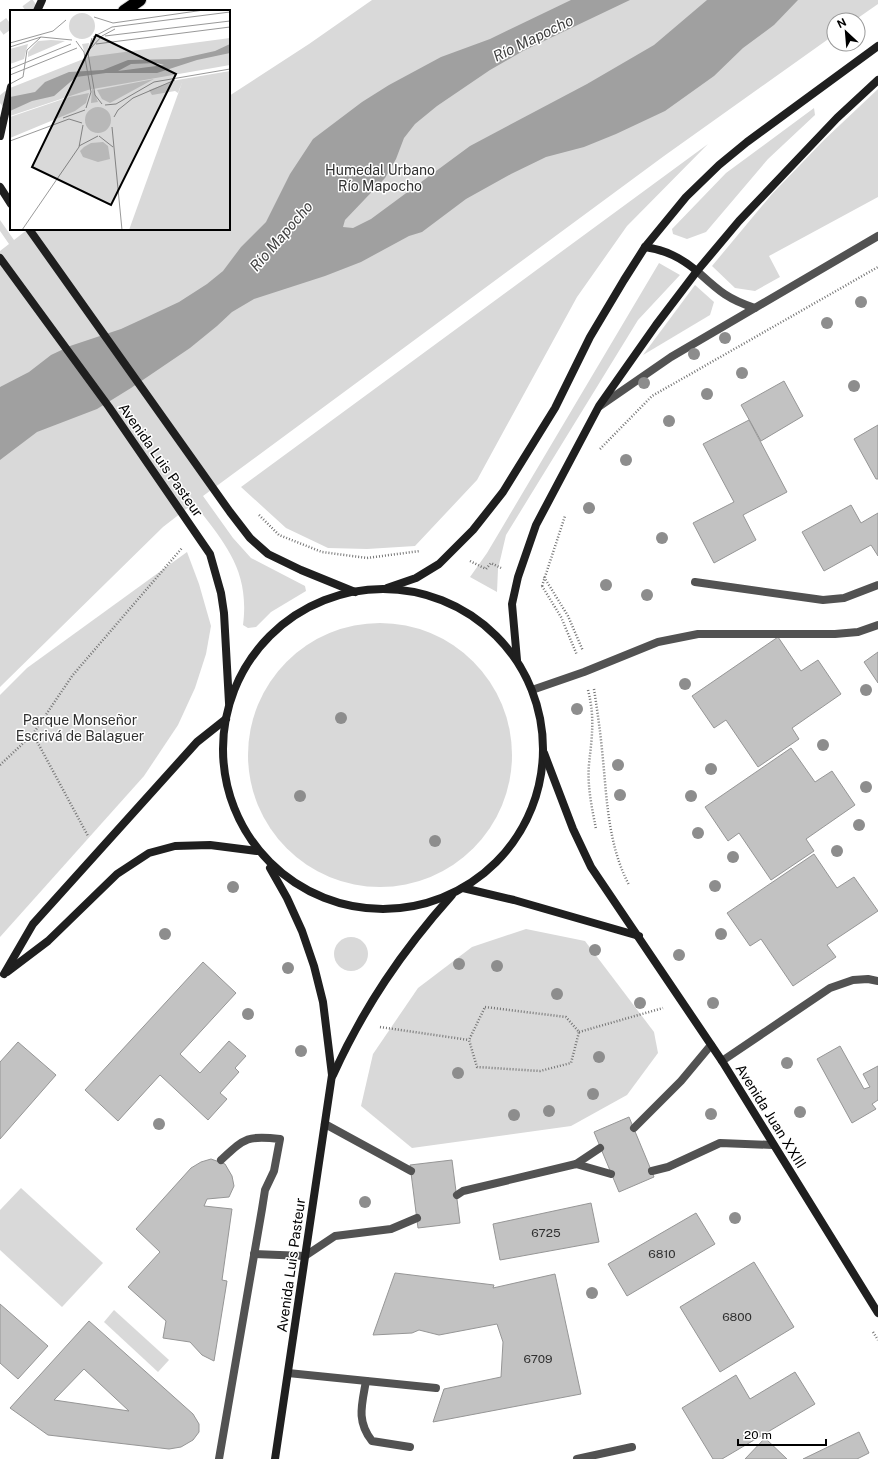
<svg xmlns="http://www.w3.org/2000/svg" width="878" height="1459" font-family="'Public Sans',sans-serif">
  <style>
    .green { fill: #d9d9d9 }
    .water { fill: #a0a0a0 }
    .building { fill: #c2c2c2; stroke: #969696; fill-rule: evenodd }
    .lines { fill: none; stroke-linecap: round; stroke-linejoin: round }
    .highway-tunnel { stroke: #d9d9d9; stroke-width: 12; stroke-dasharray: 12 6; stroke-linecap: butt }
    .highway-casing { stroke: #dbdbdb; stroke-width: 14 }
    .path { stroke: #747474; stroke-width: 2.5; stroke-dasharray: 1 2; stroke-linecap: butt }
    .lane { stroke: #525252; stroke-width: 8 }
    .street { stroke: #525252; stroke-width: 8 }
    .secondary { stroke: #1f1f1f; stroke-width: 8 }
    .highway { stroke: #000; stroke-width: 12 }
    .tree { fill: #8d8d8d }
    .labels { text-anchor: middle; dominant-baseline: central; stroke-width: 3; stroke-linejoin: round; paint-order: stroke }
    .number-label { font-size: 12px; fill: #303030 }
    .park-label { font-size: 14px; fill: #303030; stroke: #fff }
    .street-label { font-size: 14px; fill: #000; stroke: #fff }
    .water-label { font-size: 15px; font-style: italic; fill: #414141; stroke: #fff }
    .inset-road { fill: none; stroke: #999; stroke-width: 1 }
    .view { fill: #000; fill-opacity: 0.15; stroke: #000; stroke-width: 2 }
    .inset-edge { fill: none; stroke: #000; stroke-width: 2 }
  </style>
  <rect width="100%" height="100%" fill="#fff"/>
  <g class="green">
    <path d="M372 0H878V4L855 20H834V35L664 156 203 496 233 538 251 558 305 586 306 591 271 612 256 627 248 628 243 625C250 570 225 544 194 503L163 527 0 687V251L9 244 0 231V220L14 240 28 229H229V96L309 44Z"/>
    <path d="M878 89V197L769 256 780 277 755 291 735 288 712 266 772 194 824 140Z"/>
    <path d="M814 108 815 115 768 159 706 232 687 239 673 234 672 229 726 173Z"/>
    <path d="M708 144 627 226 577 297 477 480 415 546 367 549 328 548 286 528 241 487Z"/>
    <path d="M659 263 680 275 638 320 506 535 498 569 497 592 470 577 487 553Z"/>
    <path d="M695 285 714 302 710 315 643 355Z"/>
    <path d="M187 552 199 584 211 626 206 654 195 688 178 725 144 776 0 937V695L27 668Z"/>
    <circle cx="380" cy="755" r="132"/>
    <path d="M526 929 585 941 654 1032 658 1053 627 1095 571 1126 412 1148 361 1106 373 1054 418 988 472 947Z"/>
    <circle cx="351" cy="954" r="17"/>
    <path d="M21 1188 103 1263 62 1307 0 1250V1210Z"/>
    <path d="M114 1310 169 1360 158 1372 104 1322Z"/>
  </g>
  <path class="water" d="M571 0H630L523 51 490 70 437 106 415 124 404 138 396 159 385 178 345 220 343 227 353 228 371 219 470 146 587 84 654 45 707 0H798L774 25 743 48 714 76 665 111 616 134 584 147 546 157 511 174 466 199 422 232 409 236 361 262 325 276 254 299 232 312 217 326 190 348 131 388 97 409 37 432 0 460V387L29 372 51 355 70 346 121 329 147 317 179 302 207 284 223 271 241 247 266 222 290 174 313 139 362 102 389 85 441 57 490 39Z"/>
  <g class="building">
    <path d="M784 381 803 416 761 441 741 405Z"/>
    <path d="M749 420 787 492 743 515 756 540 714 563 693 523 734 502 703 444Z"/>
    <path d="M878 425V479H876L854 439Z"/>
    <path d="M851 505 861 523 878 513V556L871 545 824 571 802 532Z"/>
    <path d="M778 637 801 671 818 660 841 694 792 728 799 739 758 767 726 720 714 728 692 696Z"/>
    <path d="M878 652V683L864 662Z"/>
    <path d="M791 748 815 782 832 771 855 805 806 839 814 851 771 880 739 833 728 841 705 807Z"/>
    <path d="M814 854 837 888 854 877 878 911 827 945 836 957 793 986 761 939 750 946 727 913Z"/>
    <path d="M203 962 236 993 180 1054 200 1073 229 1041 246 1056 235 1068 239 1072 220 1093 227 1099 208 1120 160 1075 118 1121 85 1090Z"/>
    <path d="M18 1042 56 1075 0 1139V1062Z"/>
    <path d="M840 1046 864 1089 870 1087 863 1074 878 1066V1100L872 1104 876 1109 852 1123 817 1059Z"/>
    <path d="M629 1117 654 1177 619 1192 594 1132Z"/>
    <path d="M211 1159 225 1164 232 1176 234 1186 229 1197 207 1199 204 1206 232 1209 222 1280 227 1281 214 1361 202 1355 190 1342 163 1338 166 1321 128 1287 160 1252 136 1229 191 1168 201 1162Z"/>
    <path d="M452 1160 460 1223 418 1228 410 1165Z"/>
    <path d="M591 1203 599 1242 500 1260 493 1224Z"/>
    <path d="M696 1213 715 1244 627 1296 608 1264Z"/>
    <path d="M754 1262 794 1327 720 1372 680 1307Z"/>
    <path d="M395 1273 494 1285 493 1288 555 1274 581 1394 433 1422 444 1389 501 1377 503 1342 497 1324 439 1335 419 1330 412 1333 373 1335Z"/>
    <path d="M0 1304 48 1346 18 1379 0 1363Z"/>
    <path d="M89 1321 193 1414 199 1424V1432L193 1440 181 1447 169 1449 48 1435 10 1408ZM84 1369 129 1411 54 1400Z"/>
    <path d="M795 1372 815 1404 722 1459H713L682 1408 736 1375 750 1399Z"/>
    <path d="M859 1432 869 1453 857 1459H803Z"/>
    <path d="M765 1438 787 1459H745Z"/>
  </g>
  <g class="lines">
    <g class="highway-tunnel">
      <path d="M26 11 41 0"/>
      <path d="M0 30 11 22"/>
      <path d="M0 103 11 94"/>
    </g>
    <defs>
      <path id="highway" d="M124 11 140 0"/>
    </defs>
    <use href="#highway" class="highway-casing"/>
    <g class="path">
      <path d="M600 449 652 396 878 267"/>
      <path d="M259 515 279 535 322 552 367 558 420 551"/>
      <path d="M470 561 486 569 491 563 501 568"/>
      <path d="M544 577 568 616 583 651"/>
      <path d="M542 586 565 516"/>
      <path d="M542 586 561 617 577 655"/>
      <path d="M594 689C597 709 600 729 602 750 607 796 607 843 629 885"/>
      <path d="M588 690C595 718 592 736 589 764 587 786 592 808 596 829"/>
      <path d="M33 734 88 836"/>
      <path d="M0 765 33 734 72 676 182 548"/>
      <path d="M485 1007 566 1017 579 1032 571 1063 540 1071 477 1067 469 1040Z"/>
      <path d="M380 1027 469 1040"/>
      <path d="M579 1032 663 1008"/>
      <path d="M873 1332 878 1340"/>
    </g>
    <g class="lane">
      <path d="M695 582 823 600 844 598 878 585"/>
      <path d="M532 690 584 672 658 642 698 634H835L858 632 878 625"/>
      <path d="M722 1061 830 988 853 980 868 979 878 981"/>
      <path d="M325 1124 411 1171"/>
      <path d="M634 1128 681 1081 711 1045"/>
      <path d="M576 1164 600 1148"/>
      <path d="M652 1171 668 1167 720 1143 773 1145"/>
      <path d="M457 1195 463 1191 576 1164 611 1174"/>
      <path d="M254 1254 305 1256 335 1236 391 1229 417 1218"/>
      <path d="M288 1373 436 1388"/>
      <path d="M366 1381C362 1404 356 1421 372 1441L410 1447"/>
      <path d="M219 1459 262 1209 265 1190 274 1171 280 1139C247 1135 245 1138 221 1160"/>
    </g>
    <g class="street">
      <path d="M697 271C718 290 727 299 755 308"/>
      <path d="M600 406 671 357 878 236"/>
      <path d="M577 1459 632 1447"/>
    </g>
    <g class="secondary">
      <path d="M37 11 42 0"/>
      <path d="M0 136 11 87"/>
      <path d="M0 187 11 204"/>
      <path d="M29 229 230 512 250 538 268 554 301 570 355 592"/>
      <path d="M645 247C666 250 681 258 697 271"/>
      <path d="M0 258 109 407 210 554 221 593 224 613 229 703"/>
      <path d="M387 588 416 578 439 564 473 530 503 492 555 408 590 337 624 280 645 247 686 197 719 165 747 142 878 46"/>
      <circle cx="383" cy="749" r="160"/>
      <path d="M517 660 512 604 518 577 536 525 599 406 656 325 697 271 739 221 837 118 878 80"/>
      <path d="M544 753 573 829 591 867 722 1061 878 1313"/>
      <path d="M270 868 287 898 302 931 314 966 323 1002 332 1075 275 1459"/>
      <path d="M463 888 514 900 639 936"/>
      <path d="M7 972 48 941 117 874 149 853 175 846 210 845 257 851"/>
      <path d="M4 974 33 924 197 742 226 719"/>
      <path d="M333 1075C364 1007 402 951 452 895"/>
    </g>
    <use href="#highway" class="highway"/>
  </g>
  <g class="tree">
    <circle cx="861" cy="302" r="6"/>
    <circle cx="827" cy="323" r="6"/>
    <circle cx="725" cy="338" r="6"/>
    <circle cx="694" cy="354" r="6"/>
    <circle cx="742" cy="373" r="6"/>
    <circle cx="644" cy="383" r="6"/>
    <circle cx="854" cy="386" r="6"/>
    <circle cx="707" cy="394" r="6"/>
    <circle cx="669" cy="421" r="6"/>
    <circle cx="626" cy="460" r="6"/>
    <circle cx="589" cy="508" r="6"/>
    <circle cx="662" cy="538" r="6"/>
    <circle cx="606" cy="585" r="6"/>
    <circle cx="647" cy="595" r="6"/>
    <circle cx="685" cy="684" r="6"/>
    <circle cx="866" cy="690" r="6"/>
    <circle cx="577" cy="709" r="6"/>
    <circle cx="341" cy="718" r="6"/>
    <circle cx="823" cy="745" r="6"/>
    <circle cx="618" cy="765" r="6"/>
    <circle cx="711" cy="769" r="6"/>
    <circle cx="866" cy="787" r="6"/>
    <circle cx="620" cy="795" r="6"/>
    <circle cx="300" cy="796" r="6"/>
    <circle cx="691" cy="796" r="6"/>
    <circle cx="859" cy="825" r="6"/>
    <circle cx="698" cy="833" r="6"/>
    <circle cx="435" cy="841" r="6"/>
    <circle cx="837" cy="851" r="6"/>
    <circle cx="733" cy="857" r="6"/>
    <circle cx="715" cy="886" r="6"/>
    <circle cx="233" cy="887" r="6"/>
    <circle cx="165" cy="934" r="6"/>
    <circle cx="721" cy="934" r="6"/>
    <circle cx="595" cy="950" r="6"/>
    <circle cx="679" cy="955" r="6"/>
    <circle cx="459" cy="964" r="6"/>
    <circle cx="497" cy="966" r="6"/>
    <circle cx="288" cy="968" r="6"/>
    <circle cx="557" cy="994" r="6"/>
    <circle cx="640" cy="1003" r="6"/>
    <circle cx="713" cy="1003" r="6"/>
    <circle cx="248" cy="1014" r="6"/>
    <circle cx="301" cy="1051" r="6"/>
    <circle cx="599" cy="1057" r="6"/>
    <circle cx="787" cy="1063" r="6"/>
    <circle cx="458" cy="1073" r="6"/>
    <circle cx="593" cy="1094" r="6"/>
    <circle cx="549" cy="1111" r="6"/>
    <circle cx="800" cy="1112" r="6"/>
    <circle cx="711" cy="1114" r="6"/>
    <circle cx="514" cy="1115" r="6"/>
    <circle cx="159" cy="1124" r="6"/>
    <circle cx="365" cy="1202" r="6"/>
    <circle cx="735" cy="1218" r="6"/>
    <circle cx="592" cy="1293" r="6"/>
  </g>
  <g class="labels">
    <g class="number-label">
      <text x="546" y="1233">6725</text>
      <text x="662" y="1254">6810</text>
      <text x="737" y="1317">6800</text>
      <text x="538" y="1359">6709</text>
    </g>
    <g class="park-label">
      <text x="380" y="170">Humedal Urbano<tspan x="380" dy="16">Río Mapocho</tspan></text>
      <text x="80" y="720">Parque Monseñor<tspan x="80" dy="16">Escrivá de Balaguer</tspan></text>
    </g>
    <g class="street-label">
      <text transform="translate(161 460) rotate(55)">Avenida Luis Pasteur</text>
      <text transform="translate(771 1116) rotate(58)">Avenida Juan XXIII</text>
      <text transform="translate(291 1265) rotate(-82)">Avenida Luis Pasteur</text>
    </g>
    <g class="water-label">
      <text transform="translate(533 38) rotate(-26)">Río Mapocho</text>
      <text transform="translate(281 236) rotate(-49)">Río Mapocho</text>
    </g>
  </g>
  <g transform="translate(10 10)">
    <rect width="220" height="220" fill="#fff"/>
    <path d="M59 16a13 13 0 1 1 26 0a13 13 0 1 1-26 0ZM220 28V55L83 79 88 92 81 93 82 79 78 80 0 106V78L76 48 72 34 79 33 77 47ZM41 30 55 31 18 47V42L28 31ZM18 34 14 49 0 54V39ZM220 61V220H119L173 70 168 83 165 81 142 85 139 80 167 70ZM144 69 100 93 92 89 87 80ZM79 83 76 93 65 101 0 128V107L59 87ZM75 110a13 13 0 1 1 26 0a13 13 0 1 1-26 0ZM93 132 98 136 100 149 88 152 73 147 70 141 74 137 81 133Z" fill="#d9d9d9"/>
    <path d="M220 34V43L187 50 147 63H96L66 67 44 86 22 91 0 101V87L25 82 35 72 59 62 93 60 118 50 169 49 205 41ZM147 53 154 55 108 61 121 54Z" fill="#a0a0a0" fill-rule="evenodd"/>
    <path class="inset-road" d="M84 7 103 13 194 0M95 26 220 11M83 27 102 17 220 2M82 28 78 43 85 85 92 94M66 31 74 42 81 82 76 98M0 33 43 21 56 10M86 34 220 17M0 37 31 27 62 30M80 39 92 26 105 19M0 59 61 34M0 65 67 38M0 74 13 67 17 40 31 27M95 95 106 94 144 72 220 59M104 107 108 100 123 88 165 70M53 108 75 100M102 117 112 220M89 126 103 137M0 131 59 109 72 113M69 136 88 126M12 220 69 137 73 115"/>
    <path class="view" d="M86 25 166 64 101 195 22 157Z"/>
    <rect width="220" height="220" class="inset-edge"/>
  </g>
  <g transform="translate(846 32) rotate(334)"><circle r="19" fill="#ffffff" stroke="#999999"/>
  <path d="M0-3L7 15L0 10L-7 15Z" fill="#000000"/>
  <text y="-6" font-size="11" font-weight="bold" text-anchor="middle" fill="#000000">N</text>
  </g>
  <path d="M738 1439v6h88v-6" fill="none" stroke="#000000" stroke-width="2"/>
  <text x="744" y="1439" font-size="12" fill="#000000" stroke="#ffffff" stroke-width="3" paint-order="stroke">20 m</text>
</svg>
